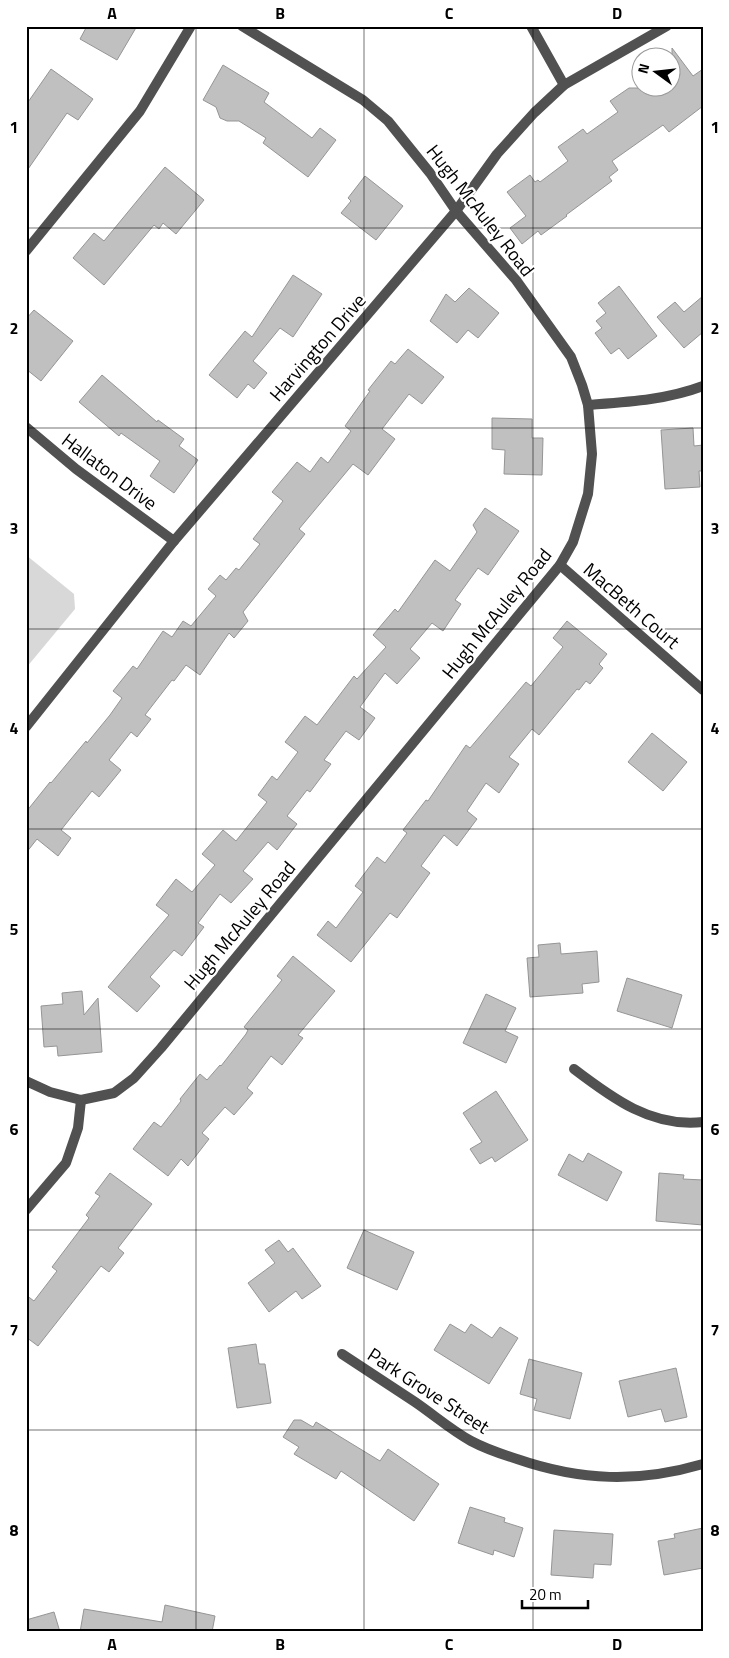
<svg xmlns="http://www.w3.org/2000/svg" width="729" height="1658" font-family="'Titillium Web',sans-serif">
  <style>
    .green { fill: #d8d8d8 }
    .building { fill: #c0c0c0; stroke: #959595 }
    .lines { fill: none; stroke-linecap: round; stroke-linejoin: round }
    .minor { stroke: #515151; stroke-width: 10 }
    .grid { fill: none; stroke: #000; stroke-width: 1; stroke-opacity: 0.55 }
    .labels { text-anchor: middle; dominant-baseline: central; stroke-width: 4.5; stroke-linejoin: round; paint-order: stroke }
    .street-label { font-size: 19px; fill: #000; stroke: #fff }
    .neatline { fill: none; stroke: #000; stroke-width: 2 }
    .grid-label { font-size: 16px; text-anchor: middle; font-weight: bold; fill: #000 }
  </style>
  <rect width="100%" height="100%" fill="#fff"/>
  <path class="green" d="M26 555 74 594 75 609 26 668Z"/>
  <g class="building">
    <path d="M87 26H137L117 60 80 39Z"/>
    <path d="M672 48 693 76 703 69V106L669 132 663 125 612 161 618 170 609 177 612 181 566 215 567 216 541 235 538 231 522 244 510 228 526 216 507 192 530 175 535 182 538 180 540 182 568 161 558 147 583 129 587 134 618 112 610 101 629 88H672Z"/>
    <path d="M223 65 269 93 264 102 312 138 320 128 336 140 308 177 263 143 266 138 239 121H227L220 118 216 107 203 100Z"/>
    <path d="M51 69 93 99 78 120 67 113 26 172V105Z"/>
    <path d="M165 167 204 200 176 234 163 223 159 229 154 225 104 285 73 258 94 233 104 241Z"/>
    <path d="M365 176 403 206 376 240 341 213 351 201 348 198Z"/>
    <path d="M293 275 322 294 293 337 280 328 253 361 267 373 254 389 248 384 237 398 209 375 245 331 252 337Z"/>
    <path d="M619 286 657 336 628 359 619 348 611 354 595 333 602 328 596 321 606 313 598 303Z"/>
    <path d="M469 288 499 313 478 338 468 330 457 343 430 321 446 294 455 302Z"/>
    <path d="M703 296V332L684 348 657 317 675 302 684 312Z"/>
    <path d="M34 310 73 341 41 381 26 369V319Z"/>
    <path d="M408 349 444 377 422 404 409 394 382 429 395 439 368 475 353 464 299 529 305 534 243 612 248 621 234 638 229 633 200 675 186 665 174 681 172 680 145 715 151 719 137 737 131 732 109 760 121 770 99 797 92 791 61 830 71 838 58 856 37 839 26 853V812L50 782 51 783 86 741 87 743 110 715 122 698 113 691 133 666 137 669 163 631 172 637 183 621 191 626 216 596 208 589 220 575 226 580 236 568 239 570 260 544 253 539 283 501 272 492 297 462 310 472 321 457 328 463 351 431 345 426 370 391 368 390 391 361 395 364Z"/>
    <path d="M102 375 157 422 158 420 184 439 179 446 198 460 174 493 150 476 160 461 121 433 119 436 79 402Z"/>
    <path d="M492 418 532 419V438H543L542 475 504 474 505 450 492 449Z"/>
    <path d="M693 428 694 446 703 445V471H699L700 487 665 489 661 430Z"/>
    <path d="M485 508 519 531 488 575 478 568 455 600 461 604 443 631 432 623 410 649 420 658 397 684 385 673 360 707 375 718 359 740 346 731 324 760 331 764 310 792 307 790 287 816 297 824 277 850 268 842 243 871 253 879 231 903 220 894 198 923 204 927 182 956 174 950 150 977 160 986 137 1012 108 987 169 915 156 905 176 879 192 892 215 865 202 854 223 830 236 841 267 802 258 795 272 776 277 780 298 752 285 742 305 716 317 725 354 676 357 679 386 647 373 635 395 609 398 612 435 560 450 571 477 532 473 525Z"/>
    <path d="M567 621 607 654 599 664 603 668 590 684 586 681 579 690 577 689 539 735 532 729 509 757 519 764 499 793 486 783 467 811 477 819 457 846 444 835 421 866 430 873 397 918 390 913 351 962 317 935 328 921 336 928 363 892 355 886 377 857 385 863 407 833 403 830 426 800 428 801 466 745 470 748 526 682 531 686 563 647 553 638Z"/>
    <path d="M652 733 687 762 663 791 628 762Z"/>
    <path d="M560 943 561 954 597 951 599 982 582 984 583 993 530 997 527 958 539 957 538 945Z"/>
    <path d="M293 956 335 991 298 1035 303 1038 282 1065 271 1056 247 1088 253 1093 234 1115 225 1107 202 1133 209 1139 188 1166 181 1159 168 1176 133 1149 154 1122 161 1127 181 1101 180 1099 200 1074 207 1080 220 1065 221 1066 246 1034 248 1030 244 1027 282 980 277 976Z"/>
    <path d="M627 978 682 995 672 1028 617 1011Z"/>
    <path d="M82 991 84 1015 98 998 102 1052 58 1056 57 1046 44 1047 41 1006 63 1004 62 993Z"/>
    <path d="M486 994 516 1008 505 1031 518 1037 506 1063 463 1043Z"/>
    <path d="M496 1091 528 1140 495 1162 492 1157 480 1164 470 1149 482 1142 463 1113Z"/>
    <path d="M588 1153 622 1172 607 1201 558 1175 569 1154 583 1162Z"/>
    <path d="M110 1173 152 1204 118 1248 124 1253 109 1272 101 1266 38 1346 26 1337V1295L34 1301 57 1271 52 1267 89 1218 86 1215 100 1196 95 1193Z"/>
    <path d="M659 1173 684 1175 683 1179 703 1180V1225L656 1221Z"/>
    <path d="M364 1230 414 1252 397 1290 347 1268Z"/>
    <path d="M279 1240 288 1252 293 1248 321 1286 302 1299 296 1291 269 1312 248 1283 275 1263 265 1250Z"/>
    <path d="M450 1324 465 1333 471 1324 492 1338 500 1327 518 1338 489 1384 434 1350Z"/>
    <path d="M256 1344 259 1364H265L271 1403 237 1408 228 1348Z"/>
    <path d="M529 1359 582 1373 570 1419 534 1410 537 1399 520 1394Z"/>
    <path d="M676 1368 687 1417 665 1422 661 1409 628 1417 619 1381Z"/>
    <path d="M294 1420H301L313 1427 316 1422 380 1461 388 1449 439 1484 414 1521 341 1471 336 1479 294 1454 299 1447 283 1437Z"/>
    <path d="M470 1507 505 1518 504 1522 523 1528 514 1557 494 1550 493 1555 458 1543Z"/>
    <path d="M703 1528V1568L664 1575 658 1541 675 1538 674 1534Z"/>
    <path d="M554 1530 613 1534 611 1565 594 1564 593 1578 551 1575Z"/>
    <path d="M165 1605 215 1616 212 1632H80L84 1609 162 1622Z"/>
    <path d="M54 1612 60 1632H26V1620Z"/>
  </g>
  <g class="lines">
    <g class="minor">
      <path d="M531 26 564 85"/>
      <path d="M26 251 140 111 191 26"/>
      <path d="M588 405C627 402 666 400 703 386"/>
      <path d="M26 427 76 469 174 541"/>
      <path d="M560 565 703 690"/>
      <path d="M26 727 174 541 456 211 497 154 534 113 564 85 667 26"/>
      <path d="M574 1069C612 1098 652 1128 703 1122"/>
      <path d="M26 1081 50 1092 81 1100 114 1093 134 1078 161 1048 560 565 573 542 588 494 592 454 588 405 582 385 571 357 516 280 456 211 430 173 388 121 363 100 242 26"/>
      <path d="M26 1210 66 1163 78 1128 81 1100"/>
      <path d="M342 1354C366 1370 391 1386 415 1402 434 1415 451 1430 471 1441 486 1449 501 1454 517 1459 581 1481 638 1483 703 1464"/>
    </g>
  </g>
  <path class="grid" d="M196 26V1632M364 26V1632M533 26V1632M26 228H703M26 428H703M26 629H703M26 829H703M26 1029H703M26 1230H703M26 1430H703"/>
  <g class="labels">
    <g class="street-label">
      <text transform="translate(481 210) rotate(52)">Hugh McAuley Road</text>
      <text transform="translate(317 347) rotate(-49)">Harvington Drive</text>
      <text transform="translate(110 471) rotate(37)">Hallaton Drive</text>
      <text transform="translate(632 605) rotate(41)">MacBeth Court</text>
      <text transform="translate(496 613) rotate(-51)">Hugh McAuley Road</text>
      <text transform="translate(239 925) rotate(-50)">Hugh McAuley Road</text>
      <text transform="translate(429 1390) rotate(33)">Park Grove Street</text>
    </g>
  </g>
  <rect width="729" height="1658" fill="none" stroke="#ffffff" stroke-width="55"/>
  <g transform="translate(656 72) rotate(285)"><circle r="24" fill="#ffffff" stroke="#999999"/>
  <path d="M0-4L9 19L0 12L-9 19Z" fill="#000000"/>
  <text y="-8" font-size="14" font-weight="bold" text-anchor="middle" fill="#000000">N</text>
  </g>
  <path d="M522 1600v8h66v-8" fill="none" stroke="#000000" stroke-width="2.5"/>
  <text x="529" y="1600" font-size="15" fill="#000000" stroke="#ffffff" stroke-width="4" paint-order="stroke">20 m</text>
  <rect x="28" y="28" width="674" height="1602" class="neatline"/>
  <g class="grid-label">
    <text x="112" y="19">A</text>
    <text x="280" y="19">B</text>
    <text x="449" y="19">C</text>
    <text x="617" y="19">D</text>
    <text x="14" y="133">1</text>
    <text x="715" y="133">1</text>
    <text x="14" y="334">2</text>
    <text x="715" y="334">2</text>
    <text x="14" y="534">3</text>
    <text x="715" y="534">3</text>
    <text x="14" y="734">4</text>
    <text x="715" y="734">4</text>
    <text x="14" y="935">5</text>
    <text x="715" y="935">5</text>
    <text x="14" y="1135">6</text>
    <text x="715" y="1135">6</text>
    <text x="14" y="1336">7</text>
    <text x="715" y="1336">7</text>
    <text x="14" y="1536">8</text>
    <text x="715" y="1536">8</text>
    <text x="112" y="1650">A</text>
    <text x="280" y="1650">B</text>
    <text x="449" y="1650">C</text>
    <text x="617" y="1650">D</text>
  </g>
</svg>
